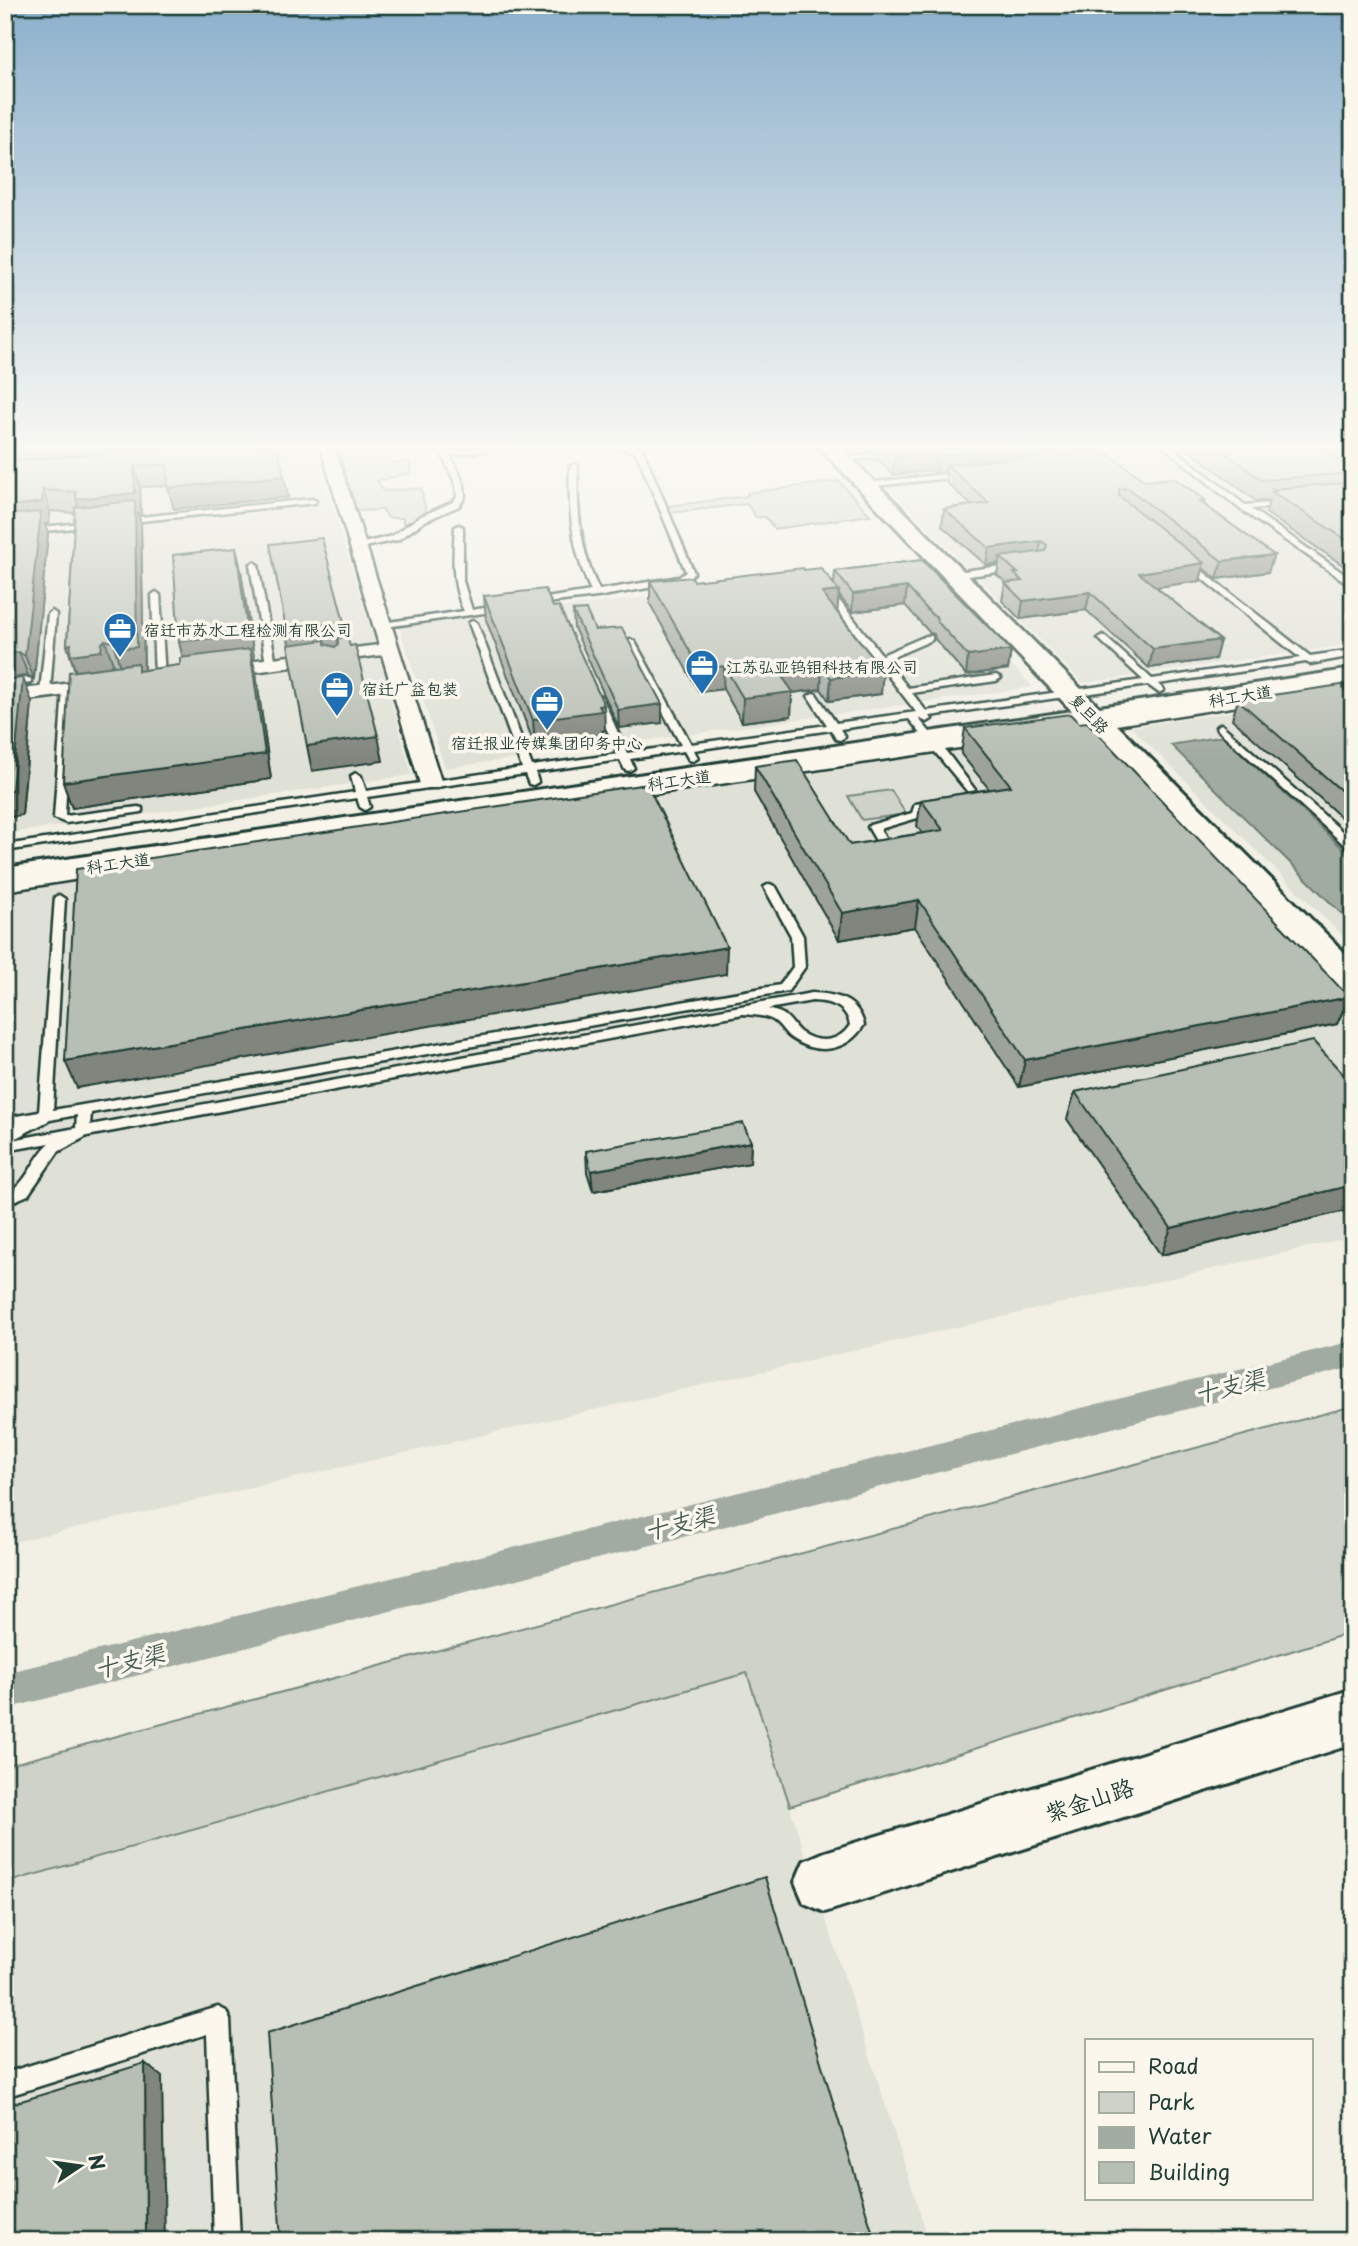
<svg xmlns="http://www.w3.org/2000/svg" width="1358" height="2246" font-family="'Playpen Sans','LXGW WenKai TC',sans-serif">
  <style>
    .built { fill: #e0e1d6 }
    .green { fill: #cfd2c8; stroke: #77887e; stroke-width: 2 }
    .water { fill: #a2aba1; stroke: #6e7f75; stroke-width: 2 }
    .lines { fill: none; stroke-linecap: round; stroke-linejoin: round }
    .canal { fill: #a2aba1; fill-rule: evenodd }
    .lane-casing { stroke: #1f3d34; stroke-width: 5 }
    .street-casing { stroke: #1f3d34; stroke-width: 5 }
    .secondary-casing { stroke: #1f3d34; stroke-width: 6 }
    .lane { fill: #fbf7ec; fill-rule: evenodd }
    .street { fill: #fbf7ec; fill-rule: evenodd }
    .secondary { fill: #fbf7ec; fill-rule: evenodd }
    .wall { fill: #9da39a; stroke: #1f3d34; stroke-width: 2 }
    .shaded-wall { fill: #80857d; stroke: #1f3d34; stroke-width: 2 }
    .building { fill: #b7beb3; stroke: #1f3d34; stroke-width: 2 }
    .labels { text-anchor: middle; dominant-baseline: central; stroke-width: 7; stroke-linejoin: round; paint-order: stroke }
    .far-poi-label { font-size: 16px; fill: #1f3d34; stroke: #fbf7ec; text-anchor: start }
    .far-street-label { font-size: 16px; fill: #1f3d34; stroke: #fbf7ec }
    .near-street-label { font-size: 23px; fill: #1f3d34; stroke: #fbf7ec }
    .near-water-label { font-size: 24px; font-style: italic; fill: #465e55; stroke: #fbf7ec }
  </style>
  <rect width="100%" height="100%" fill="#f2f0e5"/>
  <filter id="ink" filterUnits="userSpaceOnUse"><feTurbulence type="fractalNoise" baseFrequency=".0143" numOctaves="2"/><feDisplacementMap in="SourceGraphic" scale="14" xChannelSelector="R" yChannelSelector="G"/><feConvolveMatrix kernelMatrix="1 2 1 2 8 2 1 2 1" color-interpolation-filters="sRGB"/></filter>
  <g filter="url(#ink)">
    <g class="built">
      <path d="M5 445H313L376 645 5 692Z"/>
      <path d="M845 445H1353V644L1083 683Z"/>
      <path d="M915 565 1033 687 445 768 399 627Z"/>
      <path d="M379 656 412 775 5 834V703Z"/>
      <path d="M1353 694V946L1131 727Z"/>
      <path d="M1085 731 1353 1001V1237L5 1544V891Z"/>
      <path d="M747 1673 929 2241H5V1883Z"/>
    </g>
    <g class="green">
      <path d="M384 448 391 463 410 462V473L377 481 384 491 421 488 426 512 411 524 403 523V518H388L383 510 354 511 337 453Z"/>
      <path d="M839 481 870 515 775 529 765 517H756L747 504 671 513 668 506 748 496 747 493Z"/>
      <path d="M891 790 906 814 862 820 848 796Z"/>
      <path d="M1353 1406V1632L790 1806 747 1673 5 1883V1766Z"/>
    </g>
    <path class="water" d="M1223 736 1353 858V925L1171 745Z"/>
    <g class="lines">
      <path class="canal" d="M1353 1341V1367L5 1709V1673Z"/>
      <defs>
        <g id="lane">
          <path d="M438 445H445L449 452 499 445H515L451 456 464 485 465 497 459 506 425 521 398 540 355 549V545L392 536 419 517 453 502 457 497 456 485Z"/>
          <path d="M600 445 642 448 694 573 682 582 597 597 530 605V601L533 600 591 591C572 551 568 509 570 466L574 464 578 466C576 509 580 551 599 590L679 577 686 572 636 452Z"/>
          <path d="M1162 445H1169L1245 505 1288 502 1289 504 1285 506 1251 509 1353 580V587L1240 509Z"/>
          <path d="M901 452 898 456 841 461 837 459 841 457Z"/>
          <path d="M964 472 968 474 967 476 866 487 862 485 866 483Z"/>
          <path d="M312 499 316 501 315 503 122 523 118 521 122 519Z"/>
          <path d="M91 522 95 524 94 526 5 535V531Z"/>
          <path d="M459 525 463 527V581L472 610 502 605 506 608 505 610 379 628V624L382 623 464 611C451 584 453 556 455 527Z"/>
          <path d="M1187 559 1310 656 1353 650V656L1310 664 1306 662 1158 684 1164 690 1159 693 1148 685 930 716 932 719 927 722 918 718 941 745 980 739 985 742 980 745 945 750 979 795 974 801 960 804 955 801 968 794 967 791 935 752 633 797 628 794 633 791 931 746 909 719 840 729 845 737 840 740 836 739 831 730 694 750 698 758 693 761 689 760 684 751 630 759 634 768 629 771 625 770 620 760 535 772 538 782 533 785 529 784 525 774 367 797 370 807 365 810 360 807 357 798 5 851V845L355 792 351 776 356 773 361 776 366 791 522 768 469 623 473 620 477 623 532 766 618 754 592 697 597 694 602 697 627 753 681 745 625 642 630 639 635 642 691 744 827 725 808 696 813 693 816 694 836 723 916 712 825 594 824 592 828 589 831 590 882 655 926 636H932V640L886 660 908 688 996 675 1001 678 996 681 912 693 926 711 1143 680 1100 640 1098 638 1103 635 1152 679 1300 658 1184 564 1183 562Z"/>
          <path d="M254 562 258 565 276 664 271 667 266 664 250 565Z"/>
          <path d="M1016 564 1019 565V569L955 578 951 575 955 572Z"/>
          <path d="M156 592 160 595 165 678 160 681 155 678 152 595Z"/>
          <path d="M52 611 56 614 50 692 45 695 40 692 48 614Z"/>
          <path d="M28 678 31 679V683L5 687V681Z"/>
          <path d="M63 688 71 690 65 816 138 807 142 808V812L66 823 54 818Z"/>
          <path d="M1254 698 1259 701 1257 703 1097 728 1092 725 1097 722Z"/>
          <path d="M1221 724 1353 841V850L1349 849 1217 729 1216 727Z"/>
          <path d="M937 801 942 804 941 806 924 809 921 817 880 829 895 854 893 856H885L868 827 870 825 912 813 915 804Z"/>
          <path d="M94 871 100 874 98 876 5 891V884Z"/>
          <path d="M770 884 776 887 803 936 805 967 788 991 91 1113 90 1125 812 993C836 994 858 999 864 1025 847 1052 817 1056 791 1038 783 1032 780 1023 771 1019 762 1015 752 1015 743 1014L87 1136 58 1152 28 1195 5 1205V1194C29 1184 32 1158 50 1143L5 1151V1131L14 1126 5 1128V1118L39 1112 55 897 59 895 65 899 53 1110 780 985 793 967 791 936 764 887ZM812 1001C830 1002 846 1005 850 1025 839 1043 817 1044 800 1032 794 1027 791 1020 784 1015 780 1012 774 1011 768 1009ZM77 1115 76 1128 12 1140 50 1120Z"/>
          <path d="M218 2007 226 2011 230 2019 240 2241H214L207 2034 5 2097V2073Z"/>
        </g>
        <g id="street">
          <path d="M320 445H334L442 784 438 788H424L420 784 382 655 216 677 207 671 216 665 379 645Z"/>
          <path d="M107 679 114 681 117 685 114 689 5 703V691Z"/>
        </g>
        <g id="secondary">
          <path d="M817 445H838L1099 707 1353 669V685L1113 721 1353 961V992L1341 989 1086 725 5 887V868L1072 711Z"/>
          <path d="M1353 1689V1744L825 1912 804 1903 795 1882 804 1861 825 1852Z"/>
        </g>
      </defs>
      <use href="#lane" class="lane-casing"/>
      <use href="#street" class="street-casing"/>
      <use href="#secondary" class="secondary-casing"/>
      <use href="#lane" class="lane"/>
      <use href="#street" class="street"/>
      <use href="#secondary" class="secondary"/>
    </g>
    <g class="wall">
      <path d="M5 445H277L288 497 174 509 168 486 140 487 141 514H138L141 524 144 670 180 665 183 658 179 642 236 548 241 571 254 658H252L256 674 271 779 72 808 63 782 75 671 67 645 75 513 50 511 49 524H45L48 533 34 679 28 675 8 680 32 702 22 815 5 818Z"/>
      <path d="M862 445H1057L1055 454 1205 500 1204 504 1268 572 1217 579 1203 568 1200 581 1156 587 1220 640 1215 659 1149 668 1086 610 1020 619 1002 601 1005 583H1007L997 575 999 563 986 565 942 526 944 509 971 505 945 481 946 472 936 473 933 470 893 475 878 460 879 451 869 452Z"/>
      <path d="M1183 445H1353V572L1266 513 1269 500 1256 501Z"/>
      <path d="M922 560 1011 650 1008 669 966 675 935 639 934 634 930 633 905 605 852 612 839 595 837 612 881 694 829 701 821 689 792 693 791 716 742 722 723 689 699 692 650 604V581H694L804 570 834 585 835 571Z"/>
      <path d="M484 596 605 730 602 731 603 736 535 746 486 620Z"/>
      <path d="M573 611 595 630 662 723 619 728 574 628Z"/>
      <path d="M1353 683V828L1232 719 1238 700 1345 691 1349 693Z"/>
      <path d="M965 728 1349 997 1337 1024 1019 1087 915 927 839 940 754 792 755 766 850 845 922 833 917 826 921 800 989 789 961 754Z"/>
      <path d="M1353 1085V1209L1161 1255 1067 1119 1075 1092Z"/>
      <path d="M751 1142 750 1163 593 1191 587 1172 586 1151Z"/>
    </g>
    <g class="shaded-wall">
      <path d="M94 445H236L5 474V453Z"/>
      <path d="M870 445H880L879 451 869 452Z"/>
      <path d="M1041 445H1057L1054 460 947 465 946 472 936 473 938 456Z"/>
      <path d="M935 453 933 470 893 475 895 457Z"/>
      <path d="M134 466 140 487 141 514H138L141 524 144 671 122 674 115 649 137 647 82 520 76 499Z"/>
      <path d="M284 476 288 497 174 509 168 488Z"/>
      <path d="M43 490 50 511 49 524H45L48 533 34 679 25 656 5 529V507Z"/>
      <path d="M1041 541 1038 558 1000 557 999 563 986 565 989 548Z"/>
      <path d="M236 548 241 571 254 658H252L256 674 271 779 72 808 63 782 185 666 179 642Z"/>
      <path d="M1274 555 1268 572 1217 579 1222 561Z"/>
      <path d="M1204 563 1200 581 1135 590 1139 573Z"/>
      <path d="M907 587 905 605 852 612 853 594Z"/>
      <path d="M839 591 837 614 822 593Z"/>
      <path d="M1090 592 1086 610 1020 619 1023 601Z"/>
      <path d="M344 622 348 646 291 653 286 629Z"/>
      <path d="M105 640 113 664 109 667 78 679 67 645 102 643Z"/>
      <path d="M1220 640 1215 659 1149 668 1153 649Z"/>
      <path d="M1011 650 1008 669 966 675 968 656Z"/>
      <path d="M19 652 28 675 5 680V655Z"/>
      <path d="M724 666 723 689 699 692 700 669Z"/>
      <path d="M822 666 821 689 792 693 791 716 742 722 743 698 779 672Z"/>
      <path d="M883 671 881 694 829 701 831 678Z"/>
      <path d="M23 678 32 702 22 815 5 818V791Z"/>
      <path d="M662 704V723L619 728 618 710Z"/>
      <path d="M604 705 605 730 602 731 603 736 535 746 533 720Z"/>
      <path d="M378 736 383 761 312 771 307 746Z"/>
      <path d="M919 900 915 927 839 940 842 913Z"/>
      <path d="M727 947 726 974 77 1088 65 1061Z"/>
      <path d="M1349 997 1337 1024 1019 1087 1025 1060Z"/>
      <path d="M751 1142 750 1163 593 1191 591 1171Z"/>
      <path d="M1353 1185V1209L1161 1255 1171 1228Z"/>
      <path d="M145 2063 162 2077 165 2241H146Z"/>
    </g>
    <g class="building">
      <path d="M5 445H94L5 453Z"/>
      <path d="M189 445H277L284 476 168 488 167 465 134 466 135 493 76 499V492L43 490 42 502 5 507V462Z"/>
      <path d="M881 445H1041L938 456 935 453 895 457Z"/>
      <path d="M1215 445H1316L1353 469V473L1262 480Z"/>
      <path d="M1334 445H1353V457Z"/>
      <path d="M1102 449 1145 481 1174 478 1205 500 1199 501 1274 555 1222 561 1128 488 1119 489V496L1204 563 1139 573 1220 640 1153 649 1090 592 1023 601 1005 583 1022 581 1014 573H1018L1000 557 1045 551 1047 545 1041 541 989 548 944 509 989 503 947 465Z"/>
      <path d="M1353 482V544L1272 492 1276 491 1273 489Z"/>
      <path d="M135 501 137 647 115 649V643L105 640 102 643 101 651 70 655 71 644 67 645 75 507Z"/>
      <path d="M41 512 25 656 19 652 5 655V515Z"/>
      <path d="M322 538 344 622 286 629 270 544Z"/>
      <path d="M236 548 248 634 179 642 173 555Z"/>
      <path d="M922 560 1011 650 968 656 937 621 936 616 932 615 907 587 853 594 835 571Z"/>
      <path d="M803 568 804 570 821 568 839 591 822 593 883 671 831 678 822 666 779 672 793 692 743 698 724 666 700 669 650 581 692 577 694 581Z"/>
      <path d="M545 589 553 607 559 606 604 705 599 706 602 711 533 720 484 596Z"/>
      <path d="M586 610 595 630 622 628 662 704 618 710 573 611Z"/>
      <path d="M347 637 350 646 355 645 378 736 307 746 288 645 325 640V644L335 647 338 644V638Z"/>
      <path d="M250 649 265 754 63 782 69 672 138 663V671L180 665V658Z"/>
      <path d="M23 678 12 790 5 791V680Z"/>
      <path d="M1348 684 1343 687 1344 690 1353 696V801L1238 700Z"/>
      <path d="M1070 714 1079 723 1087 722 1349 997 1025 1060 919 900 842 913 755 766 797 760 850 845 943 830 921 800 1011 786 965 728Z"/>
      <path d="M647 784 727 947 65 1061 76 869Z"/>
      <path d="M1313 1041 1353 1085V1185L1171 1228 1075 1092Z"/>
      <path d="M743 1123 751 1142 591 1171 586 1151Z"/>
      <path d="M765 1877 875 2241H281L267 2033Z"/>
      <path d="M145 2063 146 2241H5V2106Z"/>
    </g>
  </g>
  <linearGradient id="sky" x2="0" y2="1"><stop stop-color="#8cb0cc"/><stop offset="0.59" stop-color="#f9f8f3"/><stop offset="1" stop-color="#f9f8f3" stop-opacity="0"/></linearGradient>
  <rect width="1358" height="759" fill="url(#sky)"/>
  <defs>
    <symbol id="office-pin" viewBox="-11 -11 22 30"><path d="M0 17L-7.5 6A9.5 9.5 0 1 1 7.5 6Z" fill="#1f6fb2" stroke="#fbf7ec"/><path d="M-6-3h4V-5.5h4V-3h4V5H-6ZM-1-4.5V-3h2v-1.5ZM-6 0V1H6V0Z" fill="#fff"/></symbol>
  </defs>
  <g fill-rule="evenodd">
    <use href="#office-pin" x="101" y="610" width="38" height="52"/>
    <use href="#office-pin" x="683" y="647" width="38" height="52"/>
    <use href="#office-pin" x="318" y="669" width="38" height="52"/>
    <use href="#office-pin" x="528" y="683" width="38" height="52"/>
  </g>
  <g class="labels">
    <g class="far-poi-label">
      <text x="144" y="629">宿迁市苏水工程检测有限公司</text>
      <text x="726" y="666">江苏弘亚钨钼科技有限公司</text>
      <text x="362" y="688">宿迁广益包装</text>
      <text x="547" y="742" text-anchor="middle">宿迁报业传媒集团印务中心</text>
    </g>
    <g class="far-street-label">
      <text transform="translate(1240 695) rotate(-9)">科工大道</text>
      <text transform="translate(1090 713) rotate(46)">复旦路</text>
      <text transform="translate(679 779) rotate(-8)">科工大道</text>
      <text transform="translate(118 862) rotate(-8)">科工大道</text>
    </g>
    <g class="near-street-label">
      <text transform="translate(1089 1799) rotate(-18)">紫金山路</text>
    </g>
    <g class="near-water-label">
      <text transform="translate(1229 1385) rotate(-14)">十支渠</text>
      <text transform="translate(679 1522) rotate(-14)">十支渠</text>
      <text transform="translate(129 1660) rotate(-14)">十支渠</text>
    </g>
  </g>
  <rect width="1358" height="2246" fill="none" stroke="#fbf7ec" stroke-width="28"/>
  <rect x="14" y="14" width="1330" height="2218" fill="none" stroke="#1f3d34" stroke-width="2.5" filter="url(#ink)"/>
  <rect x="1085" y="2039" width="228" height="161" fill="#fbf7ec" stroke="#a3ada2" stroke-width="2"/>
  <rect x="1099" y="2062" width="35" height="10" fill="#fbf7ec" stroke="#a3ada2" stroke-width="2"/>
  <text x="1148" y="2074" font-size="21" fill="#1f3d34">Road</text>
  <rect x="1099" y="2092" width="35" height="21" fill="#cfd2c8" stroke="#a3ada2" stroke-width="2"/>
  <text x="1148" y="2110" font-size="21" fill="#1f3d34">Park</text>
  <rect x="1099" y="2127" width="35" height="21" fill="#a2aba1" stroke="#a3ada2" stroke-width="2"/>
  <text x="1148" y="2144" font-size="21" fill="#1f3d34">Water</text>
  <rect x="1099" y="2162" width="35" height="21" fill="#b7beb3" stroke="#a3ada2" stroke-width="2"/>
  <text x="1148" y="2180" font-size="21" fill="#1f3d34">Building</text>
  <g transform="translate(80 2166) rotate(77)" stroke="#fbf7ec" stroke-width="5" paint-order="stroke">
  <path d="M0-5L12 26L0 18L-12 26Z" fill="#1f3d34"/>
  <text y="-10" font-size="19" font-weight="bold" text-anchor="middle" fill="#1f3d34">N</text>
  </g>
</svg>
